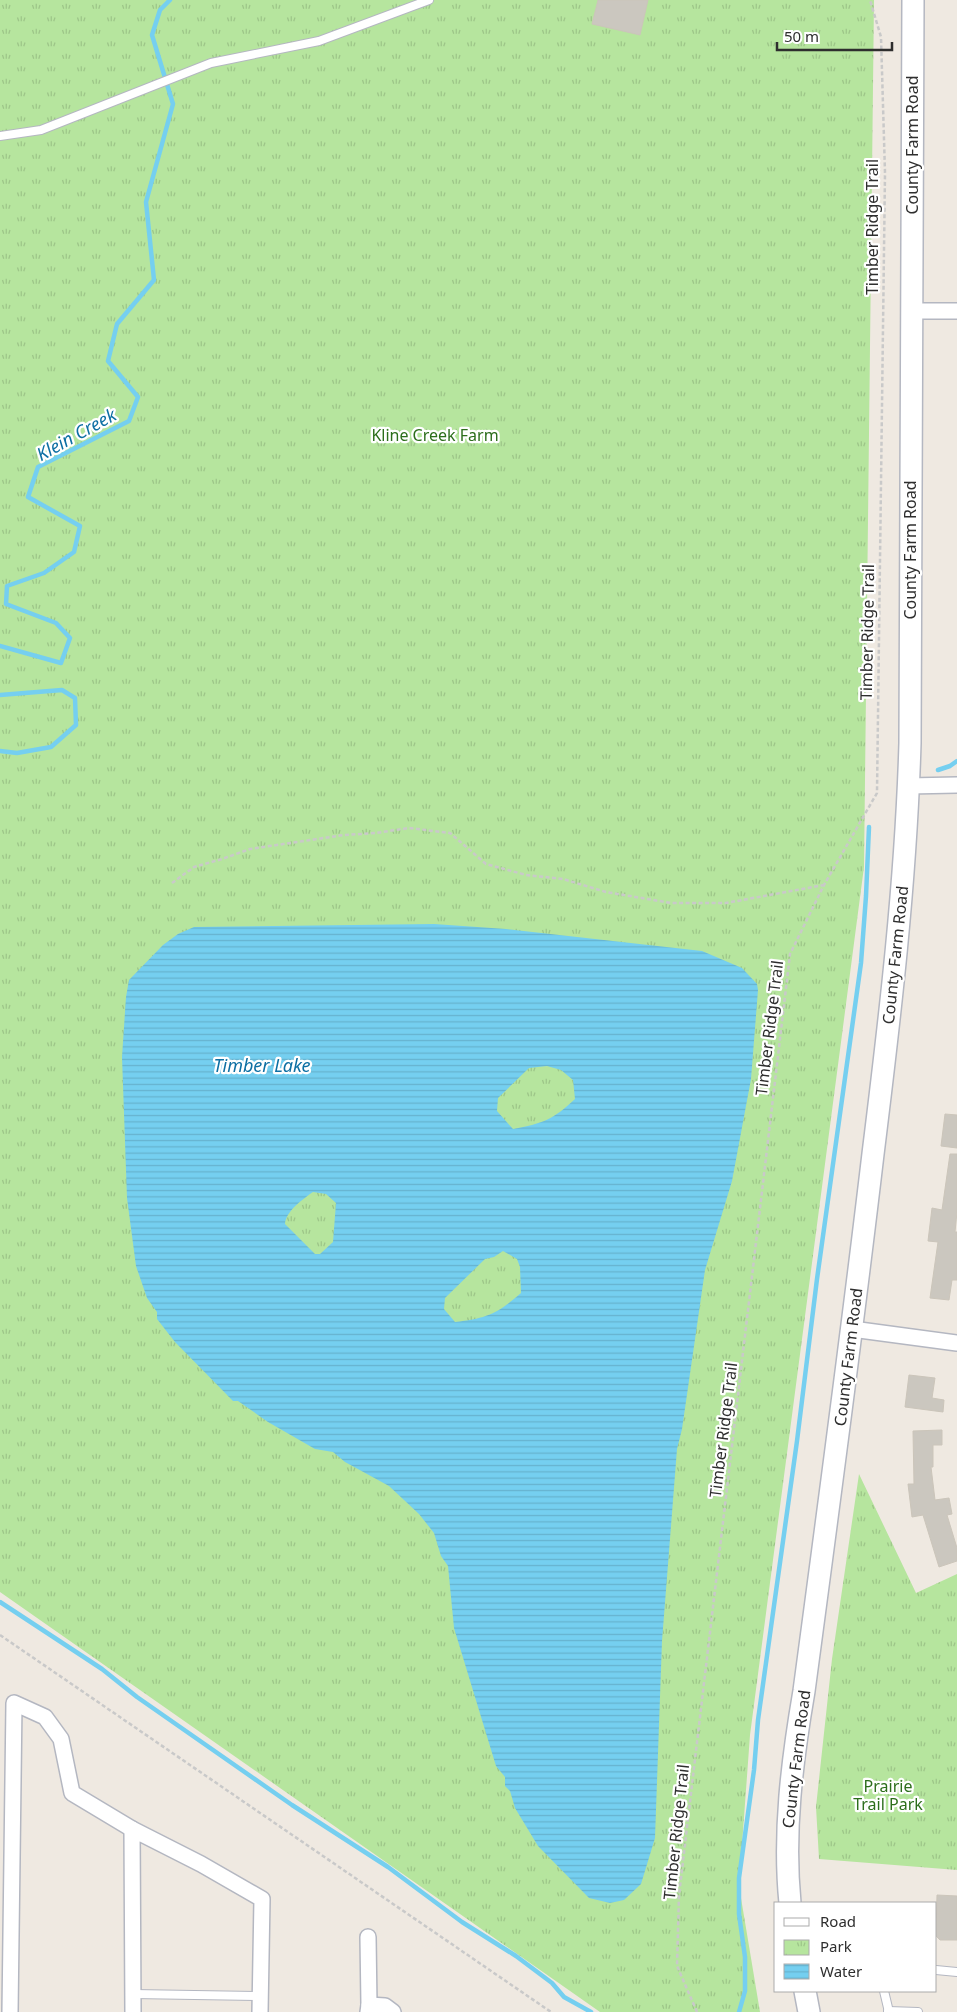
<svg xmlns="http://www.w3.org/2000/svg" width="957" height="2012" font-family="'Noto Sans',sans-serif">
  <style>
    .park { fill: url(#park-tufts) }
    .water { fill: url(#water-rules); fill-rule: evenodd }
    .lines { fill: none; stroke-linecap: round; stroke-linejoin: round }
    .stream { stroke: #75cff0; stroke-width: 4.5 }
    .building { fill: #cbc7bf; stroke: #cbc5ba }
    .service-casing { stroke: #b4b7c1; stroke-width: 10 }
    .minor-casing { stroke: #b4b7c1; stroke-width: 18 }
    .secondary-casing { stroke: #b4b7c1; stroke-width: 24 }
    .path { stroke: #c9c9c9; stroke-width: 2.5; stroke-dasharray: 4 2.5; stroke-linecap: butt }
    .service { stroke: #fff; stroke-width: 8 }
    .minor { stroke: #fff; stroke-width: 15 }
    .secondary { stroke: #fff; stroke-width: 21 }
    .labels { text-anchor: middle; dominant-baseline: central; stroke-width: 4.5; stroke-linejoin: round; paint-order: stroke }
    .street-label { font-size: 16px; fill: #2e2e2e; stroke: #fff }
    .park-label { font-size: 16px; fill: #2c6e1b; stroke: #fff }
    .water-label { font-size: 18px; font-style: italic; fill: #0d6fa3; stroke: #fff }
  </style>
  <defs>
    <pattern id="park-tufts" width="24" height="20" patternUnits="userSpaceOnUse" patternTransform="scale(1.25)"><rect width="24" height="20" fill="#b6e59e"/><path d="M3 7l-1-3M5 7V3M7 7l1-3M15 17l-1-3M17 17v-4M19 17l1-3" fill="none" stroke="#9dc588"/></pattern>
    <pattern id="water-rules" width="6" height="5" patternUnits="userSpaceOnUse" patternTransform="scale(1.25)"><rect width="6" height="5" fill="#75cff0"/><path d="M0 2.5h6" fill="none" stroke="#66b2ce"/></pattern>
  </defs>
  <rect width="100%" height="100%" fill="#efe9e1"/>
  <g class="park">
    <path d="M0 0H874L864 867 750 1735 739 1886 760 2012H600L0 1592Z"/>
    <path d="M859 1474 916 1593 957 1574V1870L819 1859 816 1807 832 1659Z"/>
  </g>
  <path class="water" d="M434 924 506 929 702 951 742 968 757 984 758 990 751 1079 732 1181 705 1270 682 1429 677 1449 662 1641 655 1838 641 1884 624 1900 610 1903 589 1898 538 1846 515 1808 510 1791 505 1786V1777L496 1766 454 1628 448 1566 441 1556 434 1533 419 1514 389 1486 345 1462 333 1452 315 1449 268 1422 238 1401H233L175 1342 157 1319V1312L147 1298 136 1266 127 1198 122 1057 126 997 129 980 163 945 178 934 194 927ZM547 1066 561 1070 573 1080 575 1099C554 1119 542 1124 513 1129L497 1111 498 1098 529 1068ZM313 1192 326 1194 336 1203 333 1242 320 1254H315L285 1224C286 1211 303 1199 313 1192ZM503 1251 517 1259 520 1267 521 1293C497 1314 487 1318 455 1322L444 1309 445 1298 485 1259 494 1257Z"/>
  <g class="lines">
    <g class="stream">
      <path d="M0 646 61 663 70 638 56 623 6 604 7 586 44 573 74 552 80 526 28 497 38 467 129 421 138 397 108 361 117 324 154 280 146 202 173 104 152 35 160 10 170 0"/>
      <path d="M0 695 62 690 75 698 76 725 51 747 17 753 0 751"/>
      <path d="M938 770 950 766 957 761"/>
      <path d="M0 1602 102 1669 137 1697 292 1805 388 1867 462 1922 516 1956 552 1983 564 1997 591 2012"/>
      <path d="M739 2012 745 1991V1957L739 1914V1878L754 1770 758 1720 797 1441 817 1279 861 963 866 896 869 827"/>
    </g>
  </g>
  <g class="building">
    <path d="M598 0H648L640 35 592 24Z"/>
    <path d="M945 1114 957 1115V1148L941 1146Z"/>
    <path d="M950 1154H957V1212L955 1232H957V1280H952L949 1300 930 1298 938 1242 928 1241 932 1208 942 1210Z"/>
    <path d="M909 1375 935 1378 932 1398 944 1400 943 1412 905 1407Z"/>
    <path d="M942 1430V1445H933V1467H931L935 1500 949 1498 952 1514 947 1515 957 1548V1561L939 1567 923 1515 912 1517 908 1484H914L913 1431Z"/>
    <path d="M937 1895 957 1896V1940H940L936 1936Z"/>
  </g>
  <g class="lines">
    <defs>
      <g id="service">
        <path d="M0 136 41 130 211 63 319 41 429 0"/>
        <path d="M936 1970 957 1972"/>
        <path d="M884 1991 889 2012"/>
        <path d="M133 1994 260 1996"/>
        <path d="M888 2011 918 2012"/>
      </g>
      <g id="minor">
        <path d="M911 311H957"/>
        <path d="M908 786 957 785"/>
        <path d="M852 1329 957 1343"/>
        <path d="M368 1937 369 2005"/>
        <path d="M10 2012 14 1703 45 1717 61 1739 72 1793 132 1829"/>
        <path d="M133 2012 132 1829 201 1864 262 1899 260 2012"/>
        <path d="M368 2012 369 2005 385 2006 393 2012"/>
      </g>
      <g id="secondary">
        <path d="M790 1903C783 1833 792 1761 804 1691 828 1512 852 1333 873 1154 890 1017 906 881 910 743L913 0"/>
        <path d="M805 1991 809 2012"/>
      </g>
    </defs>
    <use href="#service" class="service-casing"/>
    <use href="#minor" class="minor-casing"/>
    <use href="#secondary" class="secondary-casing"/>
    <g class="path">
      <path d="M172 883 194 867 222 859 250 849 344 835 376 833 409 828 450 833 486 864 526 875 563 879 606 892 671 903H726L824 885"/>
      <path d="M0 1635 551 2012"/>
      <path d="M697 2012 677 1966 679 1895 790 954 824 885 877 793 885 173 881 37 870 0"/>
    </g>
    <use href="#service" class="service"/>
    <use href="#minor" class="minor"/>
    <use href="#secondary" class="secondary"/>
  </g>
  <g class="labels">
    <g class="street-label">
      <text transform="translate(912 145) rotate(-90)">County Farm Road</text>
      <text transform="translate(872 227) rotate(-90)">Timber Ridge Trail</text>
      <text transform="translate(910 550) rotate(-90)">County Farm Road</text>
      <text transform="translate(867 632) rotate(-89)">Timber Ridge Trail</text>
      <text transform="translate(895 955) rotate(-84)">County Farm Road</text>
      <text transform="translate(769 1028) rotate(-83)">Timber Ridge Trail</text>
      <text transform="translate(848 1357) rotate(-83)">County Farm Road</text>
      <text transform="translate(723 1430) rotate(-83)">Timber Ridge Trail</text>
      <text transform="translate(796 1759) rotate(-83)">County Farm Road</text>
      <text transform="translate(676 1832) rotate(-84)">Timber Ridge Trail</text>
    </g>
    <g class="park-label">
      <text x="435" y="435">Kline Creek Farm</text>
      <text x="888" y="1786">Prairie<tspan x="888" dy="18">Trail Park</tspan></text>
    </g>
    <g class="water-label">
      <text transform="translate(76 434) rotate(-29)">Klein Creek</text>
      <text x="262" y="1065">Timber Lake</text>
    </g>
  </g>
  <rect x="774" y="1902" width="162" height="90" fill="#ffffff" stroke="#ababab"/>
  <rect x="784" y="1918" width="25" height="8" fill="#ffffff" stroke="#ababab"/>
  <text x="820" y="1927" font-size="15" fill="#2e2e2e">Road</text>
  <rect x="784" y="1940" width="25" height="15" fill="url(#park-tufts)" stroke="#ababab"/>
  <text x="820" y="1952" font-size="15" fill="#2e2e2e">Park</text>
  <rect x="784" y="1964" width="25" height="15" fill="url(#water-rules)" stroke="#ababab"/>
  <text x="820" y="1977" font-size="15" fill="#2e2e2e">Water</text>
  <path d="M777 42v8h115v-8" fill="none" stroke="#2e2e2e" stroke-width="2.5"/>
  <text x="784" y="42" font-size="15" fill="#2e2e2e" stroke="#ffffff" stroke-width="4" paint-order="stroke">50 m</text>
</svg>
